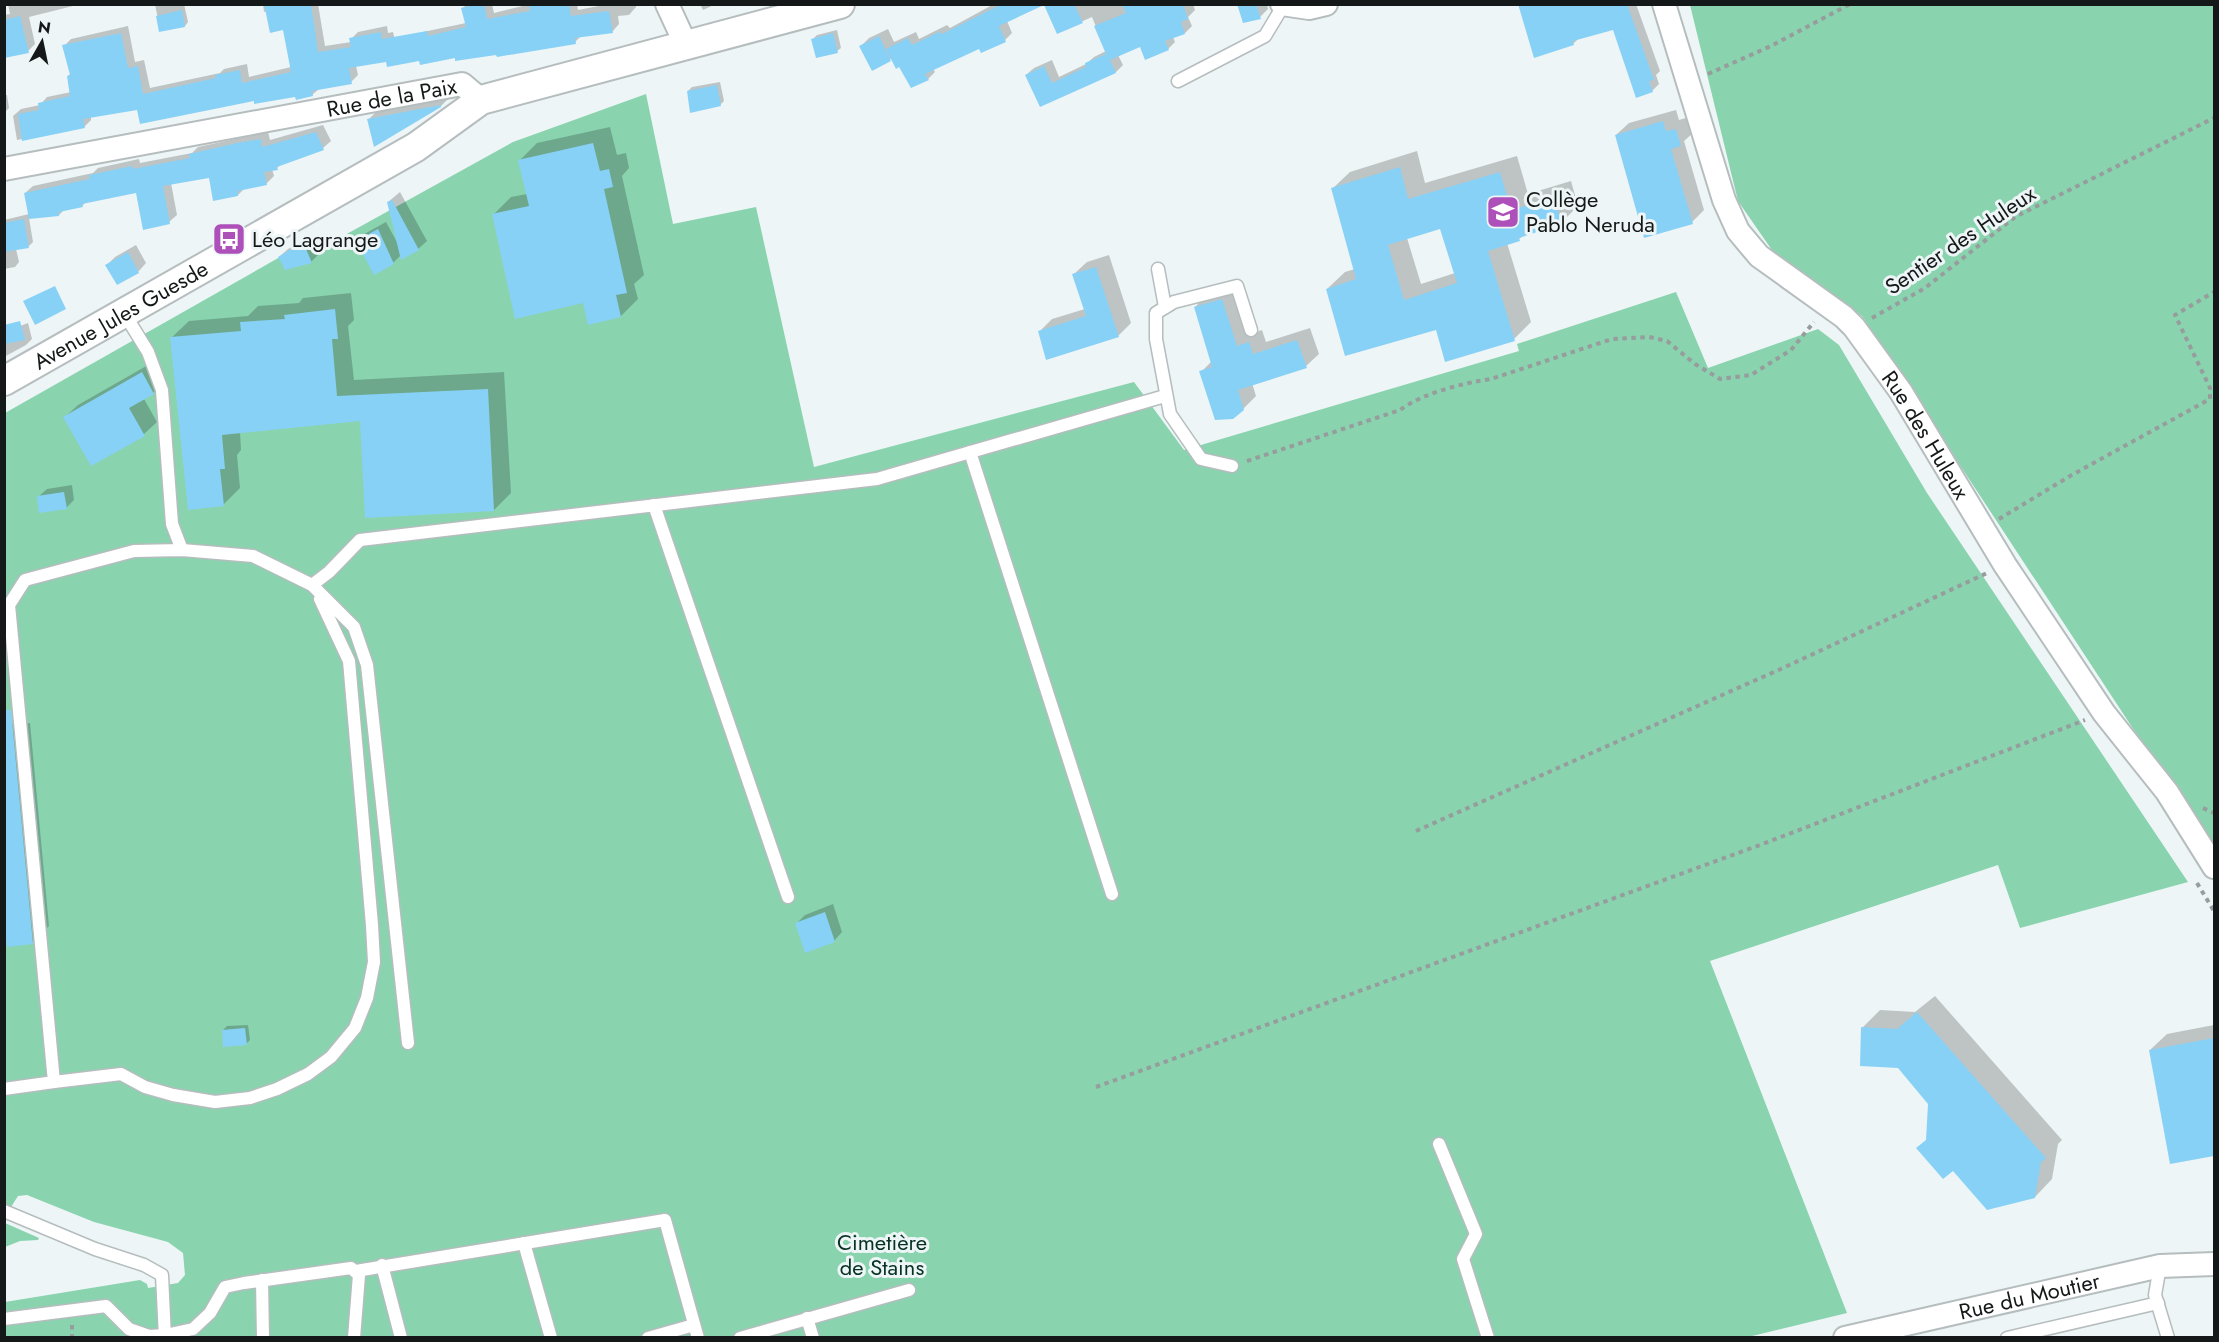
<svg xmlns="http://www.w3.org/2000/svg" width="2219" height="1342" font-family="Jost,sans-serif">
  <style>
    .green { fill: #89d3af }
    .shadow { fill: #0003; fill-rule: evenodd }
    .building { fill: #88d1f6; fill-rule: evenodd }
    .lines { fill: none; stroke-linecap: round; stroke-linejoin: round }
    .service-casing { stroke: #b6bdbe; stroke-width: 15 }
    .minor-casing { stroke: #b6bdbe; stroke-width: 26 }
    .tertiary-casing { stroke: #b6bdbe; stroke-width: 32 }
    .path { stroke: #979c9d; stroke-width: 4; stroke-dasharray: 4.5 4.5; stroke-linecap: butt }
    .service { stroke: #fff; stroke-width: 12 }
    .minor { stroke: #fff; stroke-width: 22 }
    .tertiary { stroke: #fff; stroke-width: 28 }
    .labels { text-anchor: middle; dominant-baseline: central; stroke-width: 6; stroke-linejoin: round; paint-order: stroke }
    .street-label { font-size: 22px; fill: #151818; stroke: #eef5f6 }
    .poi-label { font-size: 22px; fill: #151818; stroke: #eef5f6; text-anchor: start }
    .park-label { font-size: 22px; fill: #053221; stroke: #eef5f6 }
  </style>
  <rect width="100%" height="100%" fill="#eef5f6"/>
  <g class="green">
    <path d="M1690 5H2214V852L1862 316 1774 253 1738 201Z"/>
    <path d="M646 94 673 224 756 207 814 467 1134 382 1184 450 1519 351 1517 344 1676 292 1708 368 1818 329 1839 345 1927 493 2188 882 2020 928 1998 865 1710 961 1847 1313 1748 1337H5V1302L140 1280 147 1284 148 1288 178 1283 185 1275 183 1253 168 1242 94 1222 27 1195 18 1196 11 1207 5 1204V413L310 240 316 251 513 142Z"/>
    <path d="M5 1223 39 1238 38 1240 20 1241 5 1247Z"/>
  </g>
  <g class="shadow">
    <path d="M8 4H81L29 17 35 44 28 51 4 57V15L10 14Z"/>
    <path d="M155 4H184L188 22 185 26 160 30Z"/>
    <path d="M263 4H318L325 46 351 42V39L358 32 387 26 388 33 393 32 398 52 356 66 358 75 351 82 319 89 312 95 138 108 91 116V120L84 127 17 140 13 116 21 109 40 105 47 97 71 92 68 76 71 73 64 46 71 39 128 26 135 62 144 60 150 88 220 73 224 69 247 64 249 77 291 67 284 28 267 11 264 12Z"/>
    <path d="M467 4H492L494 13 531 4H577L578 10 609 4H636V7L629 15 618 16 619 24 612 32 582 35 575 42 497 53 456 56 421 63 423 32 466 23 463 8Z"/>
    <path d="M700 4H716L703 10Z"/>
    <path d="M994 4H1036L1007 21 1012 33 1005 40 980 47 933 68 935 72 928 79 899 65 892 58 872 69 861 46 869 38 888 29 894 42 916 32 919 39 947 25 950 28Z"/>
    <path d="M1050 4H1193L1195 10 1188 17 1192 26 1185 33 1173 37 1175 42 1168 49 1141 45 1118 55 1123 65 1116 72 1040 105 1026 75 1034 68 1052 60 1059 77 1086 64 1094 57 1106 51 1092 17 1058 32Z"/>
    <path d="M1238 4H1267L1268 9 1260 17Z"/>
    <path d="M1520 4H1636L1660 71 1656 75 1659 84 1652 91 1614 28 1579 38 1574 43 1535 56Z"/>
    <path d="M837 30 841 48 837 51 813 39 817 35Z"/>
    <path d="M720 82 724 101 720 105 688 91 692 87Z"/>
    <path d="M4 95H7L9 108 4 113Z"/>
    <path d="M449 98 441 106 369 119 377 111Z"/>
    <path d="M1676 110 1679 120 1689 117 1693 133 1684 141 1704 210 1692 222 1616 135 1629 123Z"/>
    <path d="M323 125 331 141 323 148 282 163 277 168 272 169 274 176 266 184 245 188 238 195 210 176 171 183 177 215 169 222 137 192 86 202 82 206 64 210 59 215 29 218 33 242 29 246 16 249 19 262 15 267 4 269V220L29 214 25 193 33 186 93 173 98 168 139 159 140 163 192 153 198 147 268 132 270 140Z"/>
    <path d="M610 127 617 155 626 153 629 168 622 176 644 275 634 284 638 299 621 316 584 302 494 214 511 197 527 194 520 160 537 143Z"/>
    <path d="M1417 151 1425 183 1517 156 1528 194 1571 181 1578 206 1561 223 1524 235 1519 239 1507 243 1531 322 1514 339 1437 328 1327 289 1345 272 1355 269 1332 189 1350 172ZM1442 227 1455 273 1421 284 1407 238Z"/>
    <path d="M400 192 427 241 418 249 401 255 393 263 357 241 366 233 386 222 398 244 388 202Z"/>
    <path d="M311 235 319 254 311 262 279 257 288 249Z"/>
    <path d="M136 245 146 263 138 272 107 265 115 257Z"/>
    <path d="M1109 255 1131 323 1118 336 1039 332 1052 319 1085 309 1074 274 1087 262Z"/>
    <path d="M1235 287 1250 334 1262 330 1266 342 1310 328 1319 354 1306 366 1252 383 1256 396 1243 409 1201 372 1212 361 1195 307 1208 294Z"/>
    <path d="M351 293 354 320 348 326 354 380 504 372 511 493 494 510 362 420 240 432 241 450 237 455 240 488 223 505 171 338 189 321 248 316 258 306 299 303 303 298Z"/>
    <path d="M28 323 32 339 26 345 4 357V332Z"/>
    <path d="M155 361 166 380 153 393 144 399 157 422 144 434 65 417 78 405Z"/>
    <path d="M72 485 74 500 66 508 38 497 47 489Z"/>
    <path d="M30 723 49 926 32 943 7 725Z"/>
    <path d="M833 904 842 932 834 941 797 923 805 915Z"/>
    <path d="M1935 996 2062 1140 2058 1144 2052 1179 2035 1197 1927 1140 1930 1104 1863 1027 1880 1010 1915 1012Z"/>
    <path d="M248 1025 250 1040 246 1044 223 1030 227 1026Z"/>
    <path d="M2214 1025V1154L2171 1163 2150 1050 2167 1034Z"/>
  </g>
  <g class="building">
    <path d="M264 4H311L318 52 351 47 349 38 381 32 382 39 427 31 428 36 466 27 461 8 477 4H484L487 19 530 11 529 4H569L571 16 609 11 613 33 575 38 576 44 497 57 496 55 455 61V58L420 65 419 61 387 67 386 62 349 68 352 84 312 91 313 96 296 100 295 97 254 104V101L140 124 137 110 83 119 85 128 22 141 18 114 39 110 38 103 70 96 67 76 70 75 62 45 121 33 128 68 138 66 143 94 216 78 215 75 240 70 242 83 291 72 283 30 270 33Z"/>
    <path d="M1002 4H1074L1083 23 1057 34 1044 5 999 26 1006 42 981 53 979 49 925 74 929 80 911 88 899 67 896 69 886 49 908 38 912 45 939 32 942 34Z"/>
    <path d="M1122 4H1183L1188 19 1181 22 1185 34 1165 41 1169 50 1145 60 1140 47 1110 60 1116 73 1040 107 1025 75 1044 66 1052 83 1086 67 1085 63 1106 54 1094 26 1126 13Z"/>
    <path d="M1237 4H1256L1261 19 1243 23Z"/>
    <path d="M1518 4H1627L1654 80 1649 81 1653 92 1636 98 1613 30 1573 41 1574 45 1534 58Z"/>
    <path d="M182 10 185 27 159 32 156 16Z"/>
    <path d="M20 16 29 53 4 58V20Z"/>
    <path d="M833 33 838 53 816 58 811 39Z"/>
    <path d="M879 36 891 61 872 71 859 46Z"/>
    <path d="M717 85 721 106 690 113 687 91Z"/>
    <path d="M441 105V107L374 147 367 119Z"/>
    <path d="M1663 121 1666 131 1676 129 1681 146 1671 149 1693 224 1644 238 1615 135Z"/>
    <path d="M316 132 324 150 277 167 278 170 264 172 267 185 238 191V196L213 201 209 178 163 186 170 224 143 230 136 193 82 204 83 207 59 212V216L29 219 24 193 90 179 89 175 132 166 133 169 190 158 189 154 237 143 261 139 262 147Z"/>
    <path d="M593 143 600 171 609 169 613 187 604 189 627 293 616 295 621 317 588 325 583 303 515 319 492 214 529 206 518 160Z"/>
    <path d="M1400 167 1408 199 1500 172 1511 210 1554 198 1562 224 1519 238 1520 241 1488 251 1515 341 1445 362 1436 330 1345 356 1326 289 1356 279 1331 188ZM1440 229 1457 283 1404 300 1388 245Z"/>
    <path d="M392 200 419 250 401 260 387 202Z"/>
    <path d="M24 219 29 248 4 252V223Z"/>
    <path d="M378 229 394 264 374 275 356 241Z"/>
    <path d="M303 242 312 263 285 270 278 257Z"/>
    <path d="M128 252 139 273 117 285 105 265Z"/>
    <path d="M1096 267 1119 337 1046 360 1038 331 1086 316 1072 274Z"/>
    <path d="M55 286 66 309 35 325 23 301Z"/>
    <path d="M1222 299 1237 346 1249 342 1253 354 1297 340 1307 368 1238 390 1244 410 1233 419 1215 420 1199 371 1212 367 1194 307Z"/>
    <path d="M335 309 338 339H332L337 396 488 389 494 511 365 518 360 421 222 435 225 469H220L224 506 188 510 170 337 241 331 240 322 285 319 284 315Z"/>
    <path d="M20 321 25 340 4 344V325Z"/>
    <path d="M142 372 154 394 129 408 145 436 91 466 63 417Z"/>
    <path d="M64 492 67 509 39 513 37 496Z"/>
    <path d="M4 710H11L33 944 7 947 4 921Z"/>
    <path d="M825 912 835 942 805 953 795 923Z"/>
    <path d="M1917 1012 2046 1158 2041 1162 2035 1198 1987 1210 1953 1171 1943 1179 1916 1148 1926 1140 1928 1104 1898 1068 1860 1066 1861 1027 1897 1029Z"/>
    <path d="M245 1028 247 1045 223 1047 222 1030Z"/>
    <path d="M2214 1038V1156L2170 1164 2149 1050Z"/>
  </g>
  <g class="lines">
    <defs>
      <g id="service">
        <path d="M1178 81 1265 36 1283 6"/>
        <path d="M1158 269 1165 307"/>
        <path d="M124 313 148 352 162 390 172 524 182 550"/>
        <path d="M970 452 1112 894"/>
        <path d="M1232 466 1201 459 1170 414 1156 339V313L1174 302 1237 286 1251 330"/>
        <path d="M654 505 788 897"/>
        <path d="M312 585 329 572 360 540 877 479 1165 396"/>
        <path d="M54 1082 121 1074 145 1087 173 1095 215 1102 250 1098 277 1089 308 1074 331 1057 355 1028 367 998 374 962 372 925 349 661 320 599"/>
        <path d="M4 1089 54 1082 9 605 25 580 134 551 182 550 253 556 312 585 354 627 367 665 408 1043"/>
        <path d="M1439 1144 1476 1234 1463 1259 1488 1338"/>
        <path d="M4 1211 95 1249 144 1265 162 1275 165 1338"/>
        <path d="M524 1243 551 1338"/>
        <path d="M382 1265 401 1338"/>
        <path d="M2160 1266 2155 1295 2168 1338"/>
        <path d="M356 1271 665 1220 698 1338"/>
        <path d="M262 1280 263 1338"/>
        <path d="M807 1318 813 1338"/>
        <path d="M4 1319 106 1306 129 1329 149 1336 165 1335 193 1329 210 1313 225 1287 244 1283 351 1268 359 1275 354 1338"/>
        <path d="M648 1338 694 1325"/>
        <path d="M740 1338 909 1290"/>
        <path d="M2007 1338 2158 1303"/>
      </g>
      <g id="minor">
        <path d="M667 4 686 45"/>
        <path d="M1282 4 1309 8 1326 4"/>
        <path id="s1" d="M1664 4 1724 200 1738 231 1759 256 1844 317 1854 327 1901 392 2005 565 2104 713 2167 792 2214 867"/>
        <path id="s2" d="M4 169 462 84 481 100"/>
        <path id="s3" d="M1845 1338 2160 1266 2214 1264"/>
      </g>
      <g id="tertiary">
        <path id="s4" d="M4 381 416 147 481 100 840 4"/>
      </g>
    </defs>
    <use href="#service" class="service-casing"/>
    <use href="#minor" class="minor-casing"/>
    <use href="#tertiary" class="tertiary-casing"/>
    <g class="path">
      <path d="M1708 74 1771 46 1850 4"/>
      <path d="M1872 318 1925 288 2015 217 2214 118"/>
      <path d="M1247 461 1400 410C1423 393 1463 383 1491 379L1612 339 1649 337 1667 341 1695 364 1720 379 1751 375 1791 350 1814 322"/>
      <path d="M1999 519 2070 476 2210 399V388L2175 315 2214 292"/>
      <path d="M2203 808 2214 813"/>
      <path d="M1416 831 1783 668 1987 573"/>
      <path d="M2197 883 2214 911"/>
      <path d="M1096 1087 1760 845 2085 720"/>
      <path d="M72 1325V1338"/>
    </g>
    <use href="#service" class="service"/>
    <use href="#minor" class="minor"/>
    <use href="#tertiary" class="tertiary"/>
  </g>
  <defs>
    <symbol id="school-square" viewBox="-11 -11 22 22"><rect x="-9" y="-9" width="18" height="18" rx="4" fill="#ae50b9" stroke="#eef5f6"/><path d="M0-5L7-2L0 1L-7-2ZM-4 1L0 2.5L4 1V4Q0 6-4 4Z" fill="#fff"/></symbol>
    <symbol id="bus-square" viewBox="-11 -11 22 22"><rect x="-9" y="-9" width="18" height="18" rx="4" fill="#ae50b9" stroke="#eef5f6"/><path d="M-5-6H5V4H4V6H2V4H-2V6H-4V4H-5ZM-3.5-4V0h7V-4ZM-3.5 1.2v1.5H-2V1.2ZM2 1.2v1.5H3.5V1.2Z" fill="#fff"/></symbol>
  </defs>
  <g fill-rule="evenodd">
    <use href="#school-square" x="1484" y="193" width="38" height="38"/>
    <use href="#bus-square" x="210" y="220" width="38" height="38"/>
  </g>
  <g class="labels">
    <g class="street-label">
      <text stroke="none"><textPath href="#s2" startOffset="394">Rue de la Paix</textPath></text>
      <text transform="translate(1960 240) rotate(-34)">Sentier des Huleux</text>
      <text stroke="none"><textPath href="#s4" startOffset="134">Avenue Jules Guesde</textPath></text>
      <text stroke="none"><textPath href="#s1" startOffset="520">Rue des Huleux</textPath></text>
      <text stroke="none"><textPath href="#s3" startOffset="189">Rue du Moutier</textPath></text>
    </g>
    <g class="poi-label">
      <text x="1526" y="199">Collège<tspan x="1526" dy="25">Pablo Neruda</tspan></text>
      <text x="252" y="239">Léo Lagrange</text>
    </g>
    <g class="park-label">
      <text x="882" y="1242">Cimetière<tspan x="882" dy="25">de Stains</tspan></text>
    </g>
  </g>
  <rect width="2219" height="1342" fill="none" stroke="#151818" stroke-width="12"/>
  <g transform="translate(42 42) rotate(9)" stroke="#eef5f6" stroke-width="4.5" paint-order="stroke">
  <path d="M0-4.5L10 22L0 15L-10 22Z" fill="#151818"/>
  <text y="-9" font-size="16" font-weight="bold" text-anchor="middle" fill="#151818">N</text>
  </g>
</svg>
